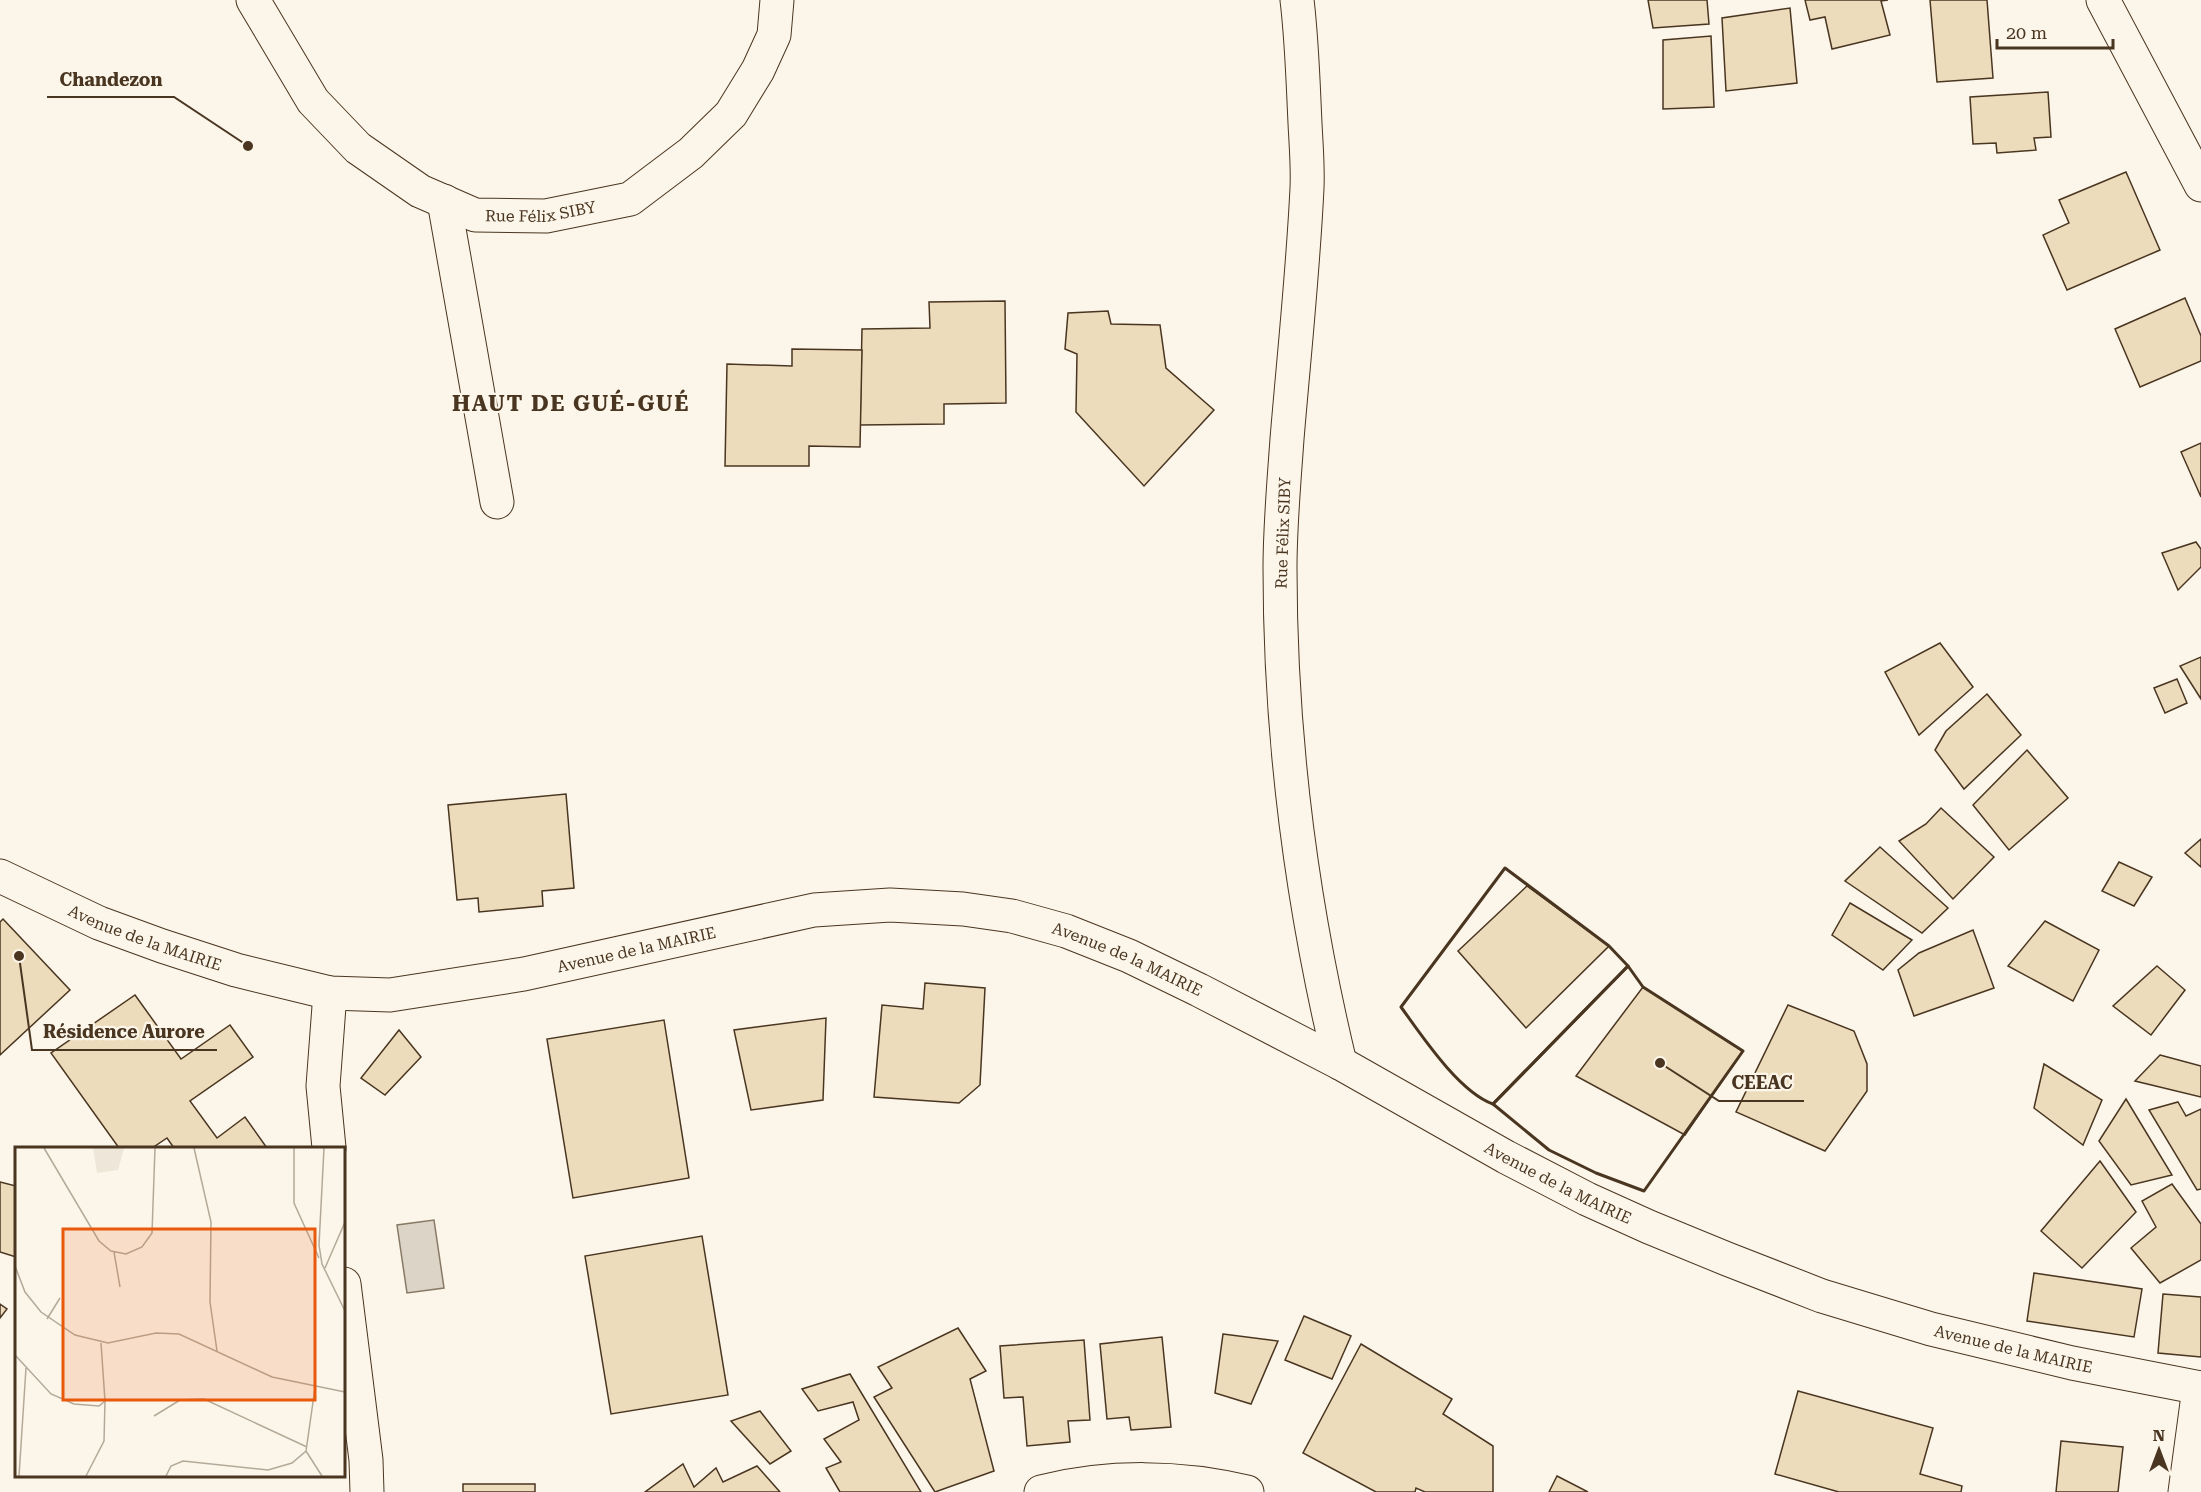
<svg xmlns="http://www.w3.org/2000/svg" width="2201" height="1492" font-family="'Roboto Serif',serif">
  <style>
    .water { fill: #dcd4c6; stroke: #887966; stroke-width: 1.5 }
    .building { fill: #ecdcbc; stroke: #4a3520; stroke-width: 1.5 }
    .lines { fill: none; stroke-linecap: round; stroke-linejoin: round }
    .minor-casing { stroke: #4a3520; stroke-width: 35 }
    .major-casing { stroke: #4a3520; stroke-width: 35 }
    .minor { stroke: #fbf6e9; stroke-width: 33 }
    .major { stroke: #fbf6e9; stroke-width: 33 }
    .wall { stroke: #4a3520; stroke-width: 3 }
    .labels { text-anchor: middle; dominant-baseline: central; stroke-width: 4.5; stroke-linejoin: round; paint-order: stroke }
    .street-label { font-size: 16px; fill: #4a3520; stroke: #fbf6e9 }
    .district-label { font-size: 22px; font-weight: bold; letter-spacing: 1.5px; fill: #4a3520; stroke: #fbf6e9 }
    .inset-road { fill: none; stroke: #b4a999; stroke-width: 1.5 }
    .view { fill: #e8590c; fill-opacity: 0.15; stroke: #e8590c; stroke-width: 3 }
    .inset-edge { fill: none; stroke: #4a3520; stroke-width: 3 }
    .leader { fill: none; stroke: #4a3520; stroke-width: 2 }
    .callout-dot { fill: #4a3520; stroke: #fbf6e9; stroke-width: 2 }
    .callout-label { font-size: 18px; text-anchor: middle; font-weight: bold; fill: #4a3520; stroke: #fbf6e9; stroke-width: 4.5; stroke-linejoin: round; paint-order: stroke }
  </style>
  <rect width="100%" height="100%" fill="#fbf6e9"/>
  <path class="water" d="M434 1220 444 1288 407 1293 397 1225Z"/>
  <g class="building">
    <path d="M1648 0H1707L1709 24 1653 28Z"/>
    <path d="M1805 0H1888L1881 1 1890 35 1832 49 1825 17 1810 20Z"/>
    <path d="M1930 0H1987L1993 78 1937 82Z"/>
    <path d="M1790 8 1797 83 1726 91 1722 18Z"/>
    <path d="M1711 36 1714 107 1663 109V40Z"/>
    <path d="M2048 92 2051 137 2034 138 2036 150 1997 153 1996 143 1973 144 1970 97Z"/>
    <path d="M2126 172 2160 250 2067 290 2043 235 2069 223 2059 200Z"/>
    <path d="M2185 298 2201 336V361L2140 387 2115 329Z"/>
    <path d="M1005 301 1006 403 944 404V424L860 425 862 329 930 328 929 302Z"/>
    <path d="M1108 311 1111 324 1160 325 1166 368 1214 410 1144 486 1076 412 1077 354 1065 349 1068 313Z"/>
    <path d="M792 349 862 350 860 447 809 446V466H725L727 364 792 366Z"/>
    <path d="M2201 443V497L2181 452Z"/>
    <path d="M2196 542 2201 549V567L2178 590 2162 553Z"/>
    <path d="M1940 643 1973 687 1919 735 1885 672Z"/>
    <path d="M2201 657V699L2180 666Z"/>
    <path d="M2177 679 2187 703 2165 713 2154 688Z"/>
    <path d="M1987 694 2021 735 1964 789 1935 750 1946 731Z"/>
    <path d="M2027 750 2068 798 2009 850 1973 805Z"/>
    <path d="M566 794 574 888 542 891 543 906 479 912 478 898 457 900 448 805Z"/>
    <path d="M1941 808 1994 857 1953 899 1899 841 1926 824Z"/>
    <path d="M2201 839V867L2185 853Z"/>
    <path d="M1880 847 1948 908 1922 933 1845 881Z"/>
    <path d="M2119 862 2152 877 2134 906 2102 891Z"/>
    <path d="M1527 886 1609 946 1526 1028 1458 951Z"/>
    <path d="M1850 903 1912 940 1883 970 1832 935Z"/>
    <path d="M3 919 70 990 0 1055V922Z"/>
    <path d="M2045 921 2099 950 2073 1001 2008 966Z"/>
    <path d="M1973 930 1994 988 1914 1016 1898 970 1919 953Z"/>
    <path d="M2157 966 2185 990 2151 1035 2113 1006Z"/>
    <path d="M925 983 985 988 980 1085 959 1103 874 1097 882 1005 923 1009Z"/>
    <path d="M1643 987 1743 1051 1685 1135 1576 1076Z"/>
    <path d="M135 995 181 1059 230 1025 253 1057 190 1101 217 1138 245 1117 267 1148H174L167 1138 152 1148H119L51 1053Z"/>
    <path d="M1788 1005 1854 1031 1867 1064V1091L1825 1151 1736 1112Z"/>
    <path d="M826 1018 823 1100 751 1110 734 1030Z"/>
    <path d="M664 1020 689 1178 573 1198 547 1039Z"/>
    <path d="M399 1030 421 1057 385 1095 361 1078Z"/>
    <path d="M2160 1055 2201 1066V1097L2135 1081Z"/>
    <path d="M2044 1064 2102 1100 2083 1145 2034 1108Z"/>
    <path d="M2126 1099 2172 1175 2131 1185 2099 1141Z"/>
    <path d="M2178 1102 2186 1116 2201 1109V1189L2197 1190 2149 1110Z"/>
    <path d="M2100 1161 2136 1212 2082 1268 2041 1231Z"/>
    <path d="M0 1182 16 1186V1257L0 1252Z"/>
    <path d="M2172 1184 2201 1224V1260L2160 1283 2131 1248 2156 1227 2142 1201Z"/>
    <path d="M702 1236 728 1395 611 1414 585 1256Z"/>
    <path d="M2034 1273 2142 1289 2134 1337 2027 1321Z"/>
    <path d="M2163 1294 2201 1297V1357L2158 1353Z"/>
    <path d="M0 1304 7 1309 0 1318Z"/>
    <path d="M1304 1316 1351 1336 1332 1379 1285 1360Z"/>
    <path d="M958 1328 986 1371 970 1379 994 1471 935 1492 874 1397 892 1388 878 1367Z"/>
    <path d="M1223 1334 1278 1341 1251 1404 1215 1393Z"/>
    <path d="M1162 1337 1171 1427 1131 1430 1129 1417 1107 1419 1100 1344Z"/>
    <path d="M1084 1340 1090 1420 1068 1421 1070 1442 1027 1446 1023 1397 1004 1398 1000 1346Z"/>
    <path d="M1361 1344 1452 1399 1443 1414 1493 1446V1492H1425L1416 1488 1415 1492H1376L1303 1453Z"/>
    <path d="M850 1374 921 1492H840L826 1468 841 1462 824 1439 859 1420 853 1402 818 1411 802 1389Z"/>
    <path d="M1798 1391 1933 1428 1920 1474 1962 1486 1961 1492H1839L1775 1474Z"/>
    <path d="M760 1411 791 1451 770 1464 731 1421Z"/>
    <path d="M2061 1441 2123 1447 2118 1492H2056Z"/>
    <path d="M683 1464 694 1487 716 1468 723 1482 757 1466 780 1492H645Z"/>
    <path d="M1557 1476 1588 1492H1549Z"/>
    <rect x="463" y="1484" width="72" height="8"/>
  </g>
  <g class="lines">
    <defs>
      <g id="minor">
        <path id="s1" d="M253 0 313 101 358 148 420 191 475 215 546 216 630 199 691 153 731 114 758 70 774 35 777 0"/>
        <path d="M1297 0C1302 41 1303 82 1305 123 1306 145 1308 166 1307 188 1303 272 1294 355 1287 439 1284 482 1280 525 1280 568 1280 735 1301 901 1340 1063"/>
        <path d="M2103 0 2201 185"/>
        <path d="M444 201 497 502"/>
        <path d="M329 1148 323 1086 330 993"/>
        <path d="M344 1284 366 1460 367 1492"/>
        <path d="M1041 1492C1108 1475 1180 1476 1247 1492"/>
        <path d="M2185 1492 2199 1388"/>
      </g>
      <g id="major">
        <path id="s2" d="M0 876 99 923 162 946 236 970 330 993 390 995 524 974 814 910 890 905 963 909 1012 916 1066 931 1129 956 1199 990 1340 1063 1506 1157 1587 1199 1649 1227 1727 1259 1822 1296 1931 1329 2072 1363 2201 1388"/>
      </g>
    </defs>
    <use href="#minor" class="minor-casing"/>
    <use href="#major" class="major-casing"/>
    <use href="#minor" class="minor"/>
    <use href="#major" class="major"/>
    <g class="wall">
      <path d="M1505 868 1609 946 1628 966 1493 1104C1459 1092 1422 1036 1401 1007Z"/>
      <path d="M1628 966 1643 987 1743 1051 1644 1191 1596 1173 1549 1150 1493 1104Z"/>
    </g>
  </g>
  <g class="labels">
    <g class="street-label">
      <text stroke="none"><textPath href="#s1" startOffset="384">Rue Félix SIBY</textPath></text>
      <text transform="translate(1283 533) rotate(-88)">Rue Félix SIBY</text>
      <text stroke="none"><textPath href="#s2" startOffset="158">Avenue de la MAIRIE</textPath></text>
      <text stroke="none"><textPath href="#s2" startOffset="662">Avenue de la MAIRIE</textPath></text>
      <text stroke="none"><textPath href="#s2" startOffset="1166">Avenue de la MAIRIE</textPath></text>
      <text stroke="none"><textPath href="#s2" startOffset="1652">Avenue de la MAIRIE</textPath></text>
      <text stroke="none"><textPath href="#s2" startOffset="2138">Avenue de la MAIRIE</textPath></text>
    </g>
    <g class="district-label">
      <text x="571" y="403">HAUT DE GUÉ-GUÉ</text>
    </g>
  </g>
  <g transform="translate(15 1147)">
    <rect width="330" height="330" fill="#fbf6e9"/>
    <path d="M78 1H109L103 23 82 26Z" fill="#ede6d9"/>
    <path class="inset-road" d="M29 1 84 94 96 104 111 107 127 100 137 86 140 1M179 1 196 75 195 155 202 204M279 1V56L304 111M309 1 304 98 307 117 330 164M99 105 105 140M0 119 10 145 26 165 60 188 93 196 141 186 164 187 257 230 330 245M310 121 330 75M32 172 45 151M0 208 36 247 59 257 84 259 90 254 86 196M139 269 165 253 189 252 292 300M291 304 307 329M4 329 11 221M71 329 89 294 90 254M151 329 156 319 168 314 253 323 277 316 291 304 300 241"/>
    <path class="view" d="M48 82H300V253H48Z"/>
    <rect width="330" height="330" class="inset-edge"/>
  </g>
  <path class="leader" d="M248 146L174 97H47M19 956L32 1050H217M1660 1063L1719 1101H1804"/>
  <g class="callout-dot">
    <circle cx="248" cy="146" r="6"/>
    <circle cx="19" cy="956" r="6"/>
    <circle cx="1660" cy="1063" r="6"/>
  </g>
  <g class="callout-label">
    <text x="111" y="86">Chandezon</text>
    <text x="124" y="1038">Résidence Aurore</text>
    <text x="1762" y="1089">CEEAC</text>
  </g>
  <g transform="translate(2159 1450)" stroke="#fbf6e9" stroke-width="4.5" paint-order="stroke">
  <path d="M0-4.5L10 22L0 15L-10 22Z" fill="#4a3520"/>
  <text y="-9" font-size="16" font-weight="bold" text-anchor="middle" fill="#4a3520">N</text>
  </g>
  <path d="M1997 39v9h116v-9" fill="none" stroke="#4a3520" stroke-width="3"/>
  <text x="2006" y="39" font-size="18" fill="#4a3520" stroke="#fbf6e9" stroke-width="4.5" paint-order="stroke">20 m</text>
</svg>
